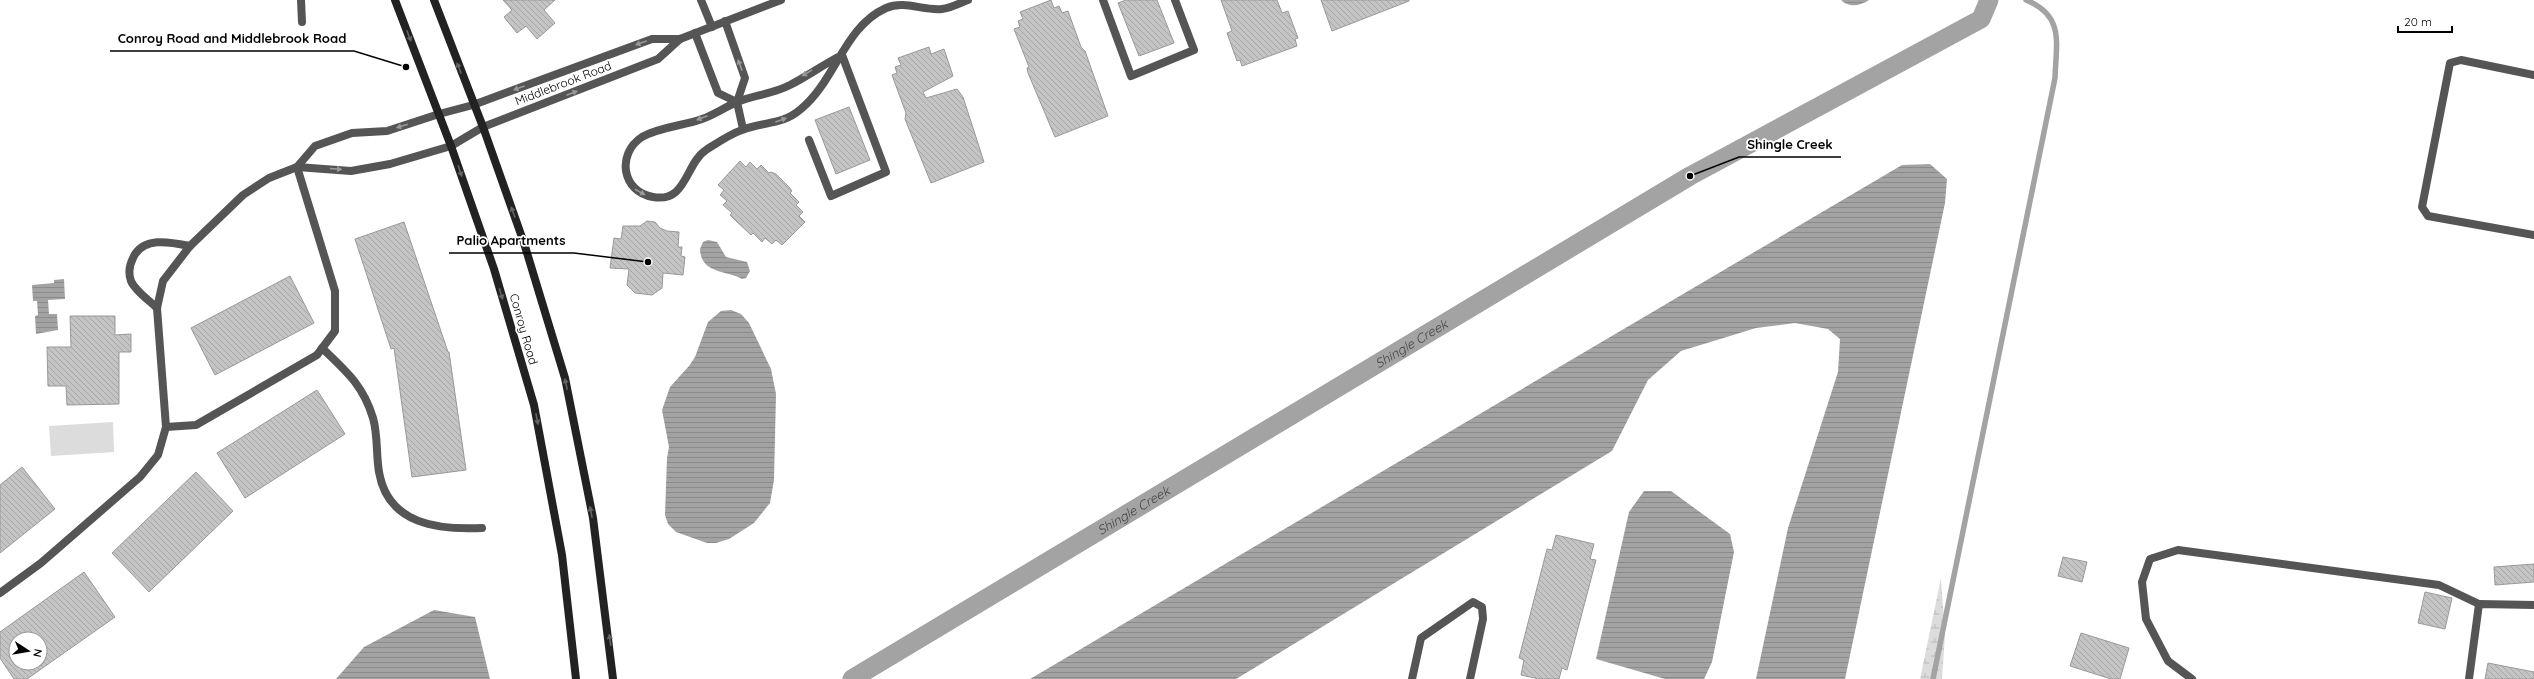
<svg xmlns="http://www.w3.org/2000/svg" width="2534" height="679" font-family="Quicksand,sans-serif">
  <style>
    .wetland { fill: url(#wetland-marsh) }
    .garden { fill: #dcdcdc }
    .water { fill: url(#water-rules) }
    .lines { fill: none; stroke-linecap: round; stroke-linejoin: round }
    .stream { stroke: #a3a3a3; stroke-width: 5.5 }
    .canal { stroke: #a3a3a3; stroke-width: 19 }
    .building { fill: url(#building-back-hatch); stroke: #999; fill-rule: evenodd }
    .lane { stroke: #555; stroke-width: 8 }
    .street { stroke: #555; stroke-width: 8 }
    .secondary { stroke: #222; stroke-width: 8 }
    .oneway { fill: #646464 }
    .oneway2 { fill: #999 }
    .labels { text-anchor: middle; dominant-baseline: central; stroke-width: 3.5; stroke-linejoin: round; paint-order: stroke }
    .street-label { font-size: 12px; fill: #000; stroke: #fff }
    .water-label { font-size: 13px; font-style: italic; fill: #444; stroke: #fff }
    .leader { fill: none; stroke: #000; stroke-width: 1.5 }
    .callout-dot { fill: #000; stroke: #fff; stroke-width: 1.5 }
    .callout-label { font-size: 13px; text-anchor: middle; font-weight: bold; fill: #000; stroke: #fff; stroke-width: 3.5; stroke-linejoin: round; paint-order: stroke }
  </style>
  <defs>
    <pattern id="wetland-marsh" width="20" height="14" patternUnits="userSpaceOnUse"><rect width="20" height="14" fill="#dcdcdc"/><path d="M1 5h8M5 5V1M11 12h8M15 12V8" fill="none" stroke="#bbb"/></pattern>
    <pattern id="water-rules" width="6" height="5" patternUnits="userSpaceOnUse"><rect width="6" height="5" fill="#a3a3a3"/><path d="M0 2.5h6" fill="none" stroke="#8b8b8b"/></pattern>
    <pattern id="building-back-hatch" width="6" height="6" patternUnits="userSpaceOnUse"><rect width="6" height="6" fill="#c4c4c4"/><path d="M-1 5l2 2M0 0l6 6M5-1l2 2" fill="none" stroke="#a7a7a7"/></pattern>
  </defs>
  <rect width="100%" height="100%" fill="#fff"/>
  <path class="wetland" d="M1941 578 1945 635 1942 679H1920Z"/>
  <path class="garden" d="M113 422 114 452 51 456 49 426Z"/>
  <g class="water">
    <path d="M1841 0H1869C1860 6 1849 8 1841 0Z"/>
    <path d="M1930 164 1947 179 1945 203 1845 679H1756L1788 528 1838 372 1840 339 1828 329 1795 323 1756 328 1681 351 1648 380 1612 451 1236 679H1030L1902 165Z"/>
    <path d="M708 240 717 242 726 257 747 262 750 271 746 278 742 279C726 270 701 274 700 249L703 242Z"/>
    <path d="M64 279 65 299 48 300 49 314H57L58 330 36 334 35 316 38 315 37 301H33L32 285 54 283V280Z"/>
    <path d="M731 310 741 314 749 323 771 369 776 394 774 480 770 503 754 523 729 539 716 543H707L676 532 668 524 665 515 667 458 669 447 662 410 670 387 689 366 695 357 708 322 721 311Z"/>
    <path d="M1644 491H1671L1730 534 1734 552 1712 662 1704 679H1665L1596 659 1629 512Z"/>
    <path d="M434 610 475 617 490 679H336L364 647Z"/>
  </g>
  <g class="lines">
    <path class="stream" d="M1933 679 2055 78C2056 43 2065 16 2026 0"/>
    <path class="canal" id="s1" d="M852 679 1690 176 1981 19 1989 0"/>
  </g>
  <g class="building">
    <path d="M503 0H555L544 10 555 23 537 39 526 26 517 33 504 17 512 10Z"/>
    <path d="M1051 0 1054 8 1059 6 1062 13 1068 11 1081 47 1085 51 1108 116 1055 137 1028 73 1027 68 1029 67 1014 29 1020 27 1018 21 1023 19 1020 12Z"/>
    <path d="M1126 0H1157L1174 43 1139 56 1118 3Z"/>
    <path d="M1221 0H1277L1282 13 1288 11 1298 38 1295 39 1297 46 1242 66 1240 60 1237 61 1227 33 1232 31Z"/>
    <path d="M1321 0H1409V1L1332 31Z"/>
    <path d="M929 47 931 54 944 49 953 76 923 92 926 98 957 89 963 97 984 162 931 183 905 119 906 113 892 75 897 73 895 67 901 65 898 58Z"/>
    <path d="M849 107 870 160 836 174 815 120Z"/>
    <path d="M740 161 746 167 750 162 757 169 761 165 769 173 771 172 776 174 789 187 792 191 790 193 799 202 796 205 803 212 799 216 805 222 782 245 776 240 772 244 765 238 762 242 753 233 751 235 734 219 730 215 732 213 723 205 727 201 720 195 724 190 718 185Z"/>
    <path d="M647 221 655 222 660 228 667 231 679 232 678 247H682L681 256 685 257 683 275 663 273 662 288 652 295 635 293 627 285 629 269 610 268 614 238 621 239 623 226H640Z"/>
    <path d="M404 222 448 352H449L466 470 412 477 394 348 391 349 355 239Z"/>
    <path d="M290 276 314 323 215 375 191 328Z"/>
    <path d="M70 316H115V335L131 334V352H119V404L67 405 66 386H48L47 347H71Z"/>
    <path d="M317 390 345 434 245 498 217 453Z"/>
    <path d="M22 467 55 509 0 553V485Z"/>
    <path d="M196 472 233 511 149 592 112 553Z"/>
    <path d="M1556 535 1594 544 1590 559 1596 560 1567 670 1562 668 1559 679H1539L1521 675 1524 660 1519 658 1547 549 1552 550Z"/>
    <path d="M2063 557 2087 562 2082 582 2058 576Z"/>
    <path d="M2534 564V582L2495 585 2494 567Z"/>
    <path d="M84 572 115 617 27 679H14L0 658V632ZM16 639H40V663H16Z"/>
    <path d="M2425 592 2452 598 2445 629 2418 623Z"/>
    <path d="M2081 633 2129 648 2120 679H2111L2070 666Z"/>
    <path d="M2488 663 2534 672V679H2485Z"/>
  </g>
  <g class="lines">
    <g class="lane">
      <path d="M301 0 302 22"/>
      <path d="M701 0 712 27"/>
      <path d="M1103 0 1131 76 1194 50 1175 0"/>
      <path d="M725 21 745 78 737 102 743 129"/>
      <path d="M695 33 718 93 737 102"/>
      <path d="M842 55C824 64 808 76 790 85 773 94 754 95 737 102 725 107 714 115 702 119 683 126 659 127 642 137 616 154 622 192 653 197 687 203 685 164 706 150 717 143 730 134 742 130 764 121 781 126 801 109 836 80 844 27 886 8 905 0 923 11 942 9 951 8 960 3 968 0"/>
      <path d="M2534 75 2461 60 2450 63 2422 207 2428 216 2534 235"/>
      <path d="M809 140 831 196 886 172 842 55"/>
      <path d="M297 167 351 171 390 164 451 146"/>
      <path d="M157 308C150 301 135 291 131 281 128 273 129 266 133 258 143 236 170 242 190 246"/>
      <path d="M322 348C346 371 363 385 373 418 378 435 376 455 379 472 388 525 439 530 482 528"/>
      <path d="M166 427 196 425 317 355 335 331V291L297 167"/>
      <path d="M0 593 41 563 140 477 158 455 166 427 157 308 163 281 190 246 243 195 269 178 297 167 315 146 352 133 387 131 439 114"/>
      <path d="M1412 679 1421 638 1473 602 1482 607 1483 619 1470 679"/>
      <path d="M2192 679 2168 661 2146 619 2142 582 2150 559 2178 550 2439 585 2479 604"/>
      <path d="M2469 679 2479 604 2534 605"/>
    </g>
    <g class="street">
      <path d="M439 114 473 105 652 39H680L781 0"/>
      <path d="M451 146 483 127 658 59 680 39"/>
    </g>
    <g class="secondary">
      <path d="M395 0 451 146 494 269 534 405 562 555 576 679"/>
      <path d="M434 0 483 127 524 243 565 378 593 518 613 679"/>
    </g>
  </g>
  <defs><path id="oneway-solid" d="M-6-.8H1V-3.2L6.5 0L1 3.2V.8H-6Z"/></defs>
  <g class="oneway">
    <use href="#oneway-solid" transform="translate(409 36) rotate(69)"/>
    <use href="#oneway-solid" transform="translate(459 68) rotate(-111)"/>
    <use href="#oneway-solid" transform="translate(460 171) rotate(71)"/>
    <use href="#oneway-solid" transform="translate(513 212) rotate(-110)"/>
    <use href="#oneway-solid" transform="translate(501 294) rotate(74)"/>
    <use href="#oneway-solid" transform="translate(566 384) rotate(-102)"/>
    <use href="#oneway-solid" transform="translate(537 419) rotate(79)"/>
    <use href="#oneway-solid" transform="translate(591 512) rotate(-101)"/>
    <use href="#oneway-solid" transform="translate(610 640) rotate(-98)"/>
  </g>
  <g class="oneway2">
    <use href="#oneway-solid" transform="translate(641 43) rotate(160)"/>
    <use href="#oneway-solid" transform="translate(740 65) rotate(-110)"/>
    <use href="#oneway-solid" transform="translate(807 73) rotate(149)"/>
    <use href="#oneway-solid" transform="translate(519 88) rotate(160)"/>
    <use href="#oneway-solid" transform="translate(572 93) rotate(-21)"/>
    <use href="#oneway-solid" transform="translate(702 118) rotate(159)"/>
    <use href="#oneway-solid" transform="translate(781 120) rotate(-20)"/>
    <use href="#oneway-solid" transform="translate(402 126) rotate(163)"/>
    <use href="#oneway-solid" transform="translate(336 169) rotate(4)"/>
    <use href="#oneway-solid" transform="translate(640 192) rotate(29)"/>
  </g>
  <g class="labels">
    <g class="street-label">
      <text transform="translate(563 83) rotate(-21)">Middlebrook Road</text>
      <text transform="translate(524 329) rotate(74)">Conroy Road</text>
    </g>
    <g class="water-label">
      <text stroke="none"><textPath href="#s1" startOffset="652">Shingle Creek</textPath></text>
      <text stroke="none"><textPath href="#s1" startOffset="328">Shingle Creek</textPath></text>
    </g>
  </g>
  <path class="leader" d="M406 67L354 51H110M1690 176L1739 157H1841M648 262L574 253H449"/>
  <g class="callout-dot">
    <circle cx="406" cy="67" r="4"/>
    <circle cx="1690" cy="176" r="4"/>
    <circle cx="648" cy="262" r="4"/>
  </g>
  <g class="callout-label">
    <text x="232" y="43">Conroy Road and Middlebrook Road</text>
    <text x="1790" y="149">Shingle Creek</text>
    <text x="511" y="245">Palio Apartments</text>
  </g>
  <g transform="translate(28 651) rotate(102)"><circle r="19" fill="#ffffff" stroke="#999999"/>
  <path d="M0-3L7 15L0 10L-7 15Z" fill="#000000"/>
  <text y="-6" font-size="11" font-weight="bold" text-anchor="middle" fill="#000000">N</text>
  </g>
  <path d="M2398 26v6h54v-6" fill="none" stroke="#000000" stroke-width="2"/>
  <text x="2404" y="26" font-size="12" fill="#000000" stroke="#ffffff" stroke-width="3" paint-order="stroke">20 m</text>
</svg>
